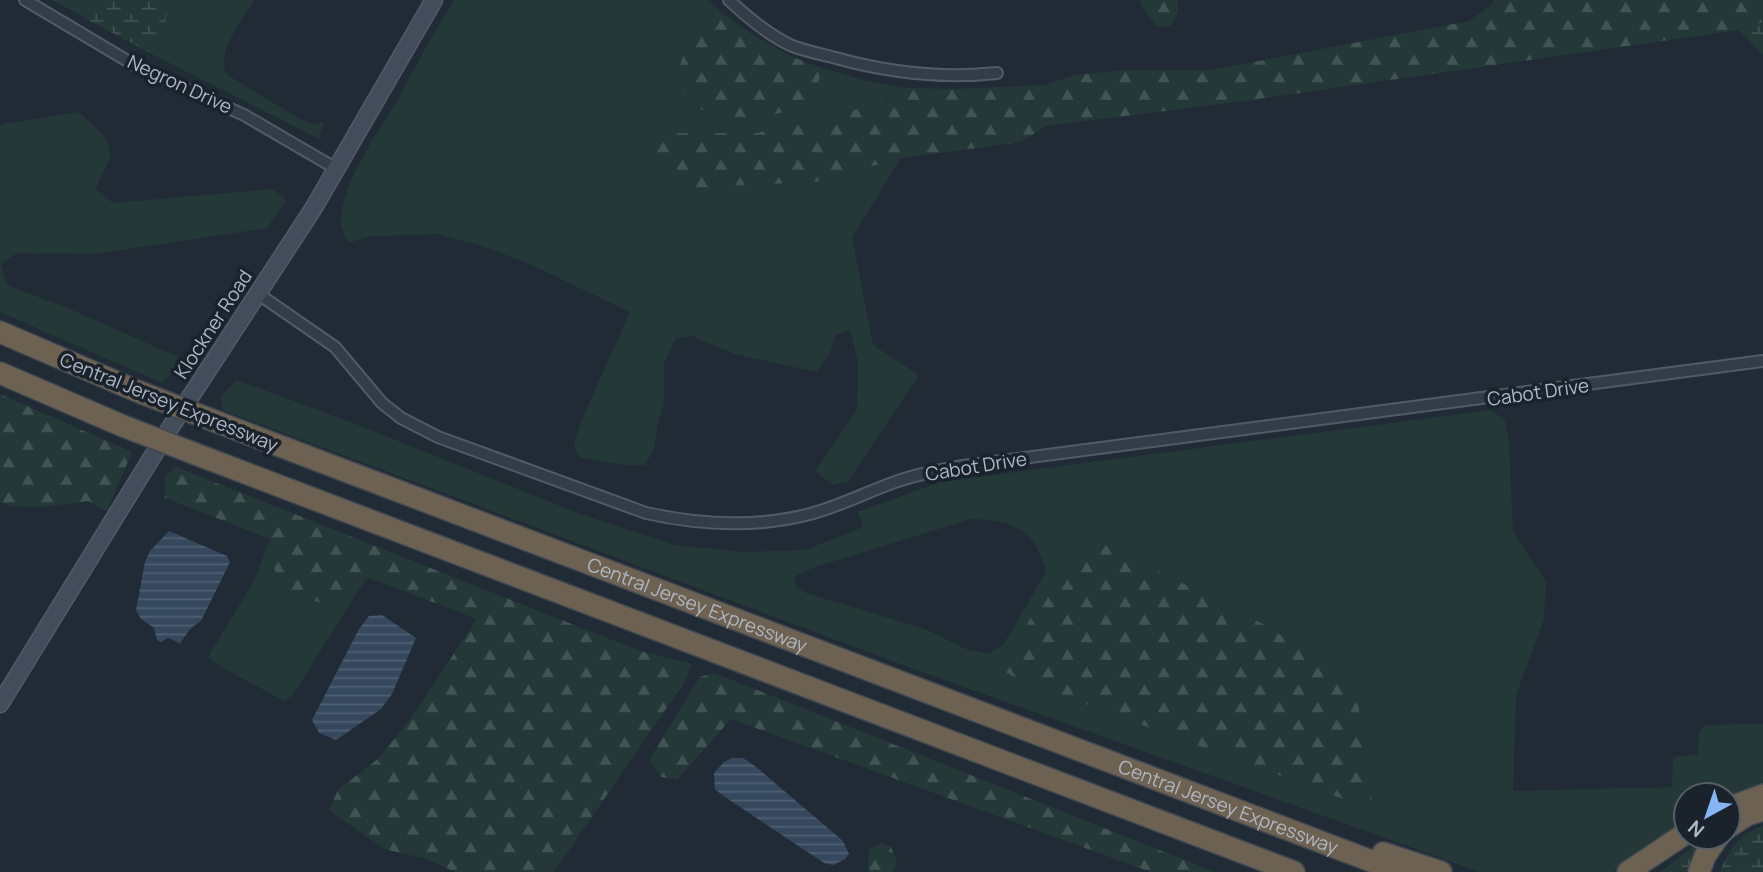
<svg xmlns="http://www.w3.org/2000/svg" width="1763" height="872" font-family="Manrope,sans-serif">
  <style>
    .grass { fill: #243838; fill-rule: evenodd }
    .forest { fill: url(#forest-firs) }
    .wetland { fill: url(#wetland-marsh) }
    .water { fill: url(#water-rules) }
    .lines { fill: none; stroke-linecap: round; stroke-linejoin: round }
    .minor-casing { stroke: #525b65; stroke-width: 14 }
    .secondary-casing { stroke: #525b65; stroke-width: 19 }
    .motorway-casing { stroke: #3f4851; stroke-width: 24 }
    .minor { stroke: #343d47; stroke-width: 10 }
    .secondary { stroke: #434c5a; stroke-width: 16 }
    .motorway { stroke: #6d6152; stroke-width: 21 }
    .motorway-bridge-casing { stroke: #3f4851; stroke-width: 24; stroke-linecap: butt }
    .motorway-bridge { stroke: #6d6152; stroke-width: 21 }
    .labels { text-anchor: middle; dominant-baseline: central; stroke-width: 7; stroke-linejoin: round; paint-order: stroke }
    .street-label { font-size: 19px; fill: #afb8c4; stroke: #1a222b }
  </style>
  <defs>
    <pattern id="forest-firs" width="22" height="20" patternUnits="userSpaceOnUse" patternTransform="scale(1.75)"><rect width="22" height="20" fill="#243838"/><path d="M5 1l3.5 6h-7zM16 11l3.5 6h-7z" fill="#415353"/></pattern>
    <pattern id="wetland-marsh" width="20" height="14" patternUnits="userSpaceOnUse" patternTransform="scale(1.75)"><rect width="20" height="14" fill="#243838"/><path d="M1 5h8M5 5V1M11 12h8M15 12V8" fill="none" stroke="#415353"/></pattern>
    <pattern id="water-rules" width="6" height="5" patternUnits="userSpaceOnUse" patternTransform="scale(1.75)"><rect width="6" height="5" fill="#35485d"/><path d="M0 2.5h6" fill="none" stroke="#506073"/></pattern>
  </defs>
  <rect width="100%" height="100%" fill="#212b36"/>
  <g class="grass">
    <path d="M52 0H254C242 21 217 50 226 74L302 120 312 124 324 122 319 139 140 48Z"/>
    <path d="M455 0H707L715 7 683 56 815 89 823 68 863 80 904 88 858 109 757 133H662L713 190 727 186 815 182 901 158 852 237 873 345 919 375 848 481 833 485 815 471 857 410 858 361 850 330 835 335 830 354 816 372 735 354 692 336 676 338 664 363V403L657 428 654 449 645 465C622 466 601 462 579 457L574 444 582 419 630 312 527 263 485 247 439 234 372 236 348 243C346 237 341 229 341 223 342 180 376 137 396 102 416 68 432 32 455 0Z"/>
    <path d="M79 112 106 138 111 156 95 189 113 203 273 189 286 200 267 228 95 254 17 253 1 264 7 285 70 309 178 357 173 373 162 383 0 312V127L4 124Z"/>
    <path d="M237 380 366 428 583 515 675 545 745 552 805 550 863 527 858 512 940 482 1491 410 1505 421 1509 443 1513 532 1546 581 1544 619 1516 695 1513 791 1672 787 1673 757 1698 754 1699 732 1705 725 1763 724V787L1728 799V795H1686V823L1613 872H1480L892 661 223 410 220 397ZM971 519C1014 520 1035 529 1046 572L1003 645 988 654 966 649 925 629 806 593 795 585V576L815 567ZM1002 670 1373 809 1023 681Z"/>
    <path d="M270 539 272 565 329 604 359 574 367 577 292 696 284 701 225 669 208 657 255 579Z"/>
  </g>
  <g class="forest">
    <path d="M1140 0H1178V12L1171 26 1157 27 1141 5Z"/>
    <path d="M1493 0H1763V22L1739 30 1244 101 1046 126 1021 142 901 158 815 182 727 186 714 190 671 186 647 157 662 133H757L858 109 904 88 955 89 1045 85 1075 75 1128 70H1211L1469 21 1493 4Z"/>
    <path d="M715 7C746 32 784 57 823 68 820 74 819 83 815 89 795 122 732 123 701 109 691 104 682 89 675 81L683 56Z"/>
    <path d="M0 394 132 452 107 511 88 501 42 507 9 506 0 502Z"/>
    <path d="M176 467 640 651 692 664 685 681 554 872H455L427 859 384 849 329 810 338 790 379 758 409 721 477 619 359 574 329 604C306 601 278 588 272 562 270 555 271 547 270 539L165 498V477Z"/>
    <path d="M1105 544 1271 628 1356 689 1373 810 1023 681 1001 670 1056 573Z"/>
    <path d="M714 673 1215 872H1151L731 719 677 780 661 777 649 760 700 677Z"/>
    <path d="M881 843 891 847 897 862 893 872H868L869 849Z"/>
  </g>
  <g class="wetland">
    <path d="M96 0H168L165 28 151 53 84 18Z"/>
    <path d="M1763 22V55L1739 30Z"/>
    <path d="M1763 826V872H1720C1727 852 1741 832 1763 826Z"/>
    <path d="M1697 844 1699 847 1686 872H1660Z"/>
  </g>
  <g class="water">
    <path d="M169 531 227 556 230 562 201 621 191 628 180 643 168 638 161 642 157 640 154 628 141 619 136 610 145 562 150 551Z"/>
    <path d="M382 615 416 638 392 694 381 709 336 740 319 733 312 720 359 629 369 616Z"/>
    <path d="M732 758H743L755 766 843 841 849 854 845 859 833 865 824 863 722 795 715 789 714 773 724 762Z"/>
  </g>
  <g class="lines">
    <defs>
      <g id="minor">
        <path d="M25 0 136 66 244 115 335 168"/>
        <path d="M729 0C747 17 767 34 790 45 804 51 821 54 836 58 890 73 941 79 997 73"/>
        <path d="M257 293 335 347 382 403 401 418 438 437 646 513C700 525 756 528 810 514 840 506 867 492 895 482 917 474 940 470 963 466L1763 361"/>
      </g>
      <path id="secondary" d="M0 704 170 428 313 209 434 0"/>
      <g id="motorway">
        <path d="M0 332 137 391"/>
        <path d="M0 373 123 426"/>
        <path id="s1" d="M230 427 1400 872"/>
        <path d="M206 458 1294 872"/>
        <path d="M1728 808 1763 795"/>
        <path d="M1728 827 1747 815 1763 810"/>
        <path d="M1383 853 1441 872"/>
        <path d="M1628 872 1686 833"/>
        <path d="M1699 872 1705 856 1718 837"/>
      </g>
    </defs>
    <use href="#minor" class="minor-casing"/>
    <use href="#secondary" class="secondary-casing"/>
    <use href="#motorway" class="motorway-casing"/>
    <use href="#minor" class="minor"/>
    <use href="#secondary" class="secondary"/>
    <use href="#motorway" class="motorway"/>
    <defs>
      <g id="motorway-bridge">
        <path d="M137 391 230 427"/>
        <path d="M123 426 206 458"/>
      </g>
    </defs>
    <use href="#motorway-bridge" class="motorway-bridge-casing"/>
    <use href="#motorway-bridge" class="motorway-bridge"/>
  </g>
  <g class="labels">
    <g class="street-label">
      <text transform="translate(180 84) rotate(25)">Negron Drive</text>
      <text transform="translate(213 324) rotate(-57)">Klockner Road</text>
      <text transform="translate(1538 392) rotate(-8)">Cabot Drive</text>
      <text transform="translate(169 402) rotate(22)">Central Jersey Expressway</text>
      <text transform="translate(976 466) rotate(-9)">Cabot Drive</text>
      <text stroke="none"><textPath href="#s1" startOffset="500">Central Jersey Expressway</textPath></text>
      <text stroke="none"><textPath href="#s1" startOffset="1068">Central Jersey Expressway</textPath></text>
    </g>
  </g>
  <g transform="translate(1707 816) rotate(220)"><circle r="33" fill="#1a222b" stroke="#565e68" stroke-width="2"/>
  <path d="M0-5L12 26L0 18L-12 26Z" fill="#85b5f2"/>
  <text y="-10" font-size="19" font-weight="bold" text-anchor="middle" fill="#afb8c4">N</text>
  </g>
</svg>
